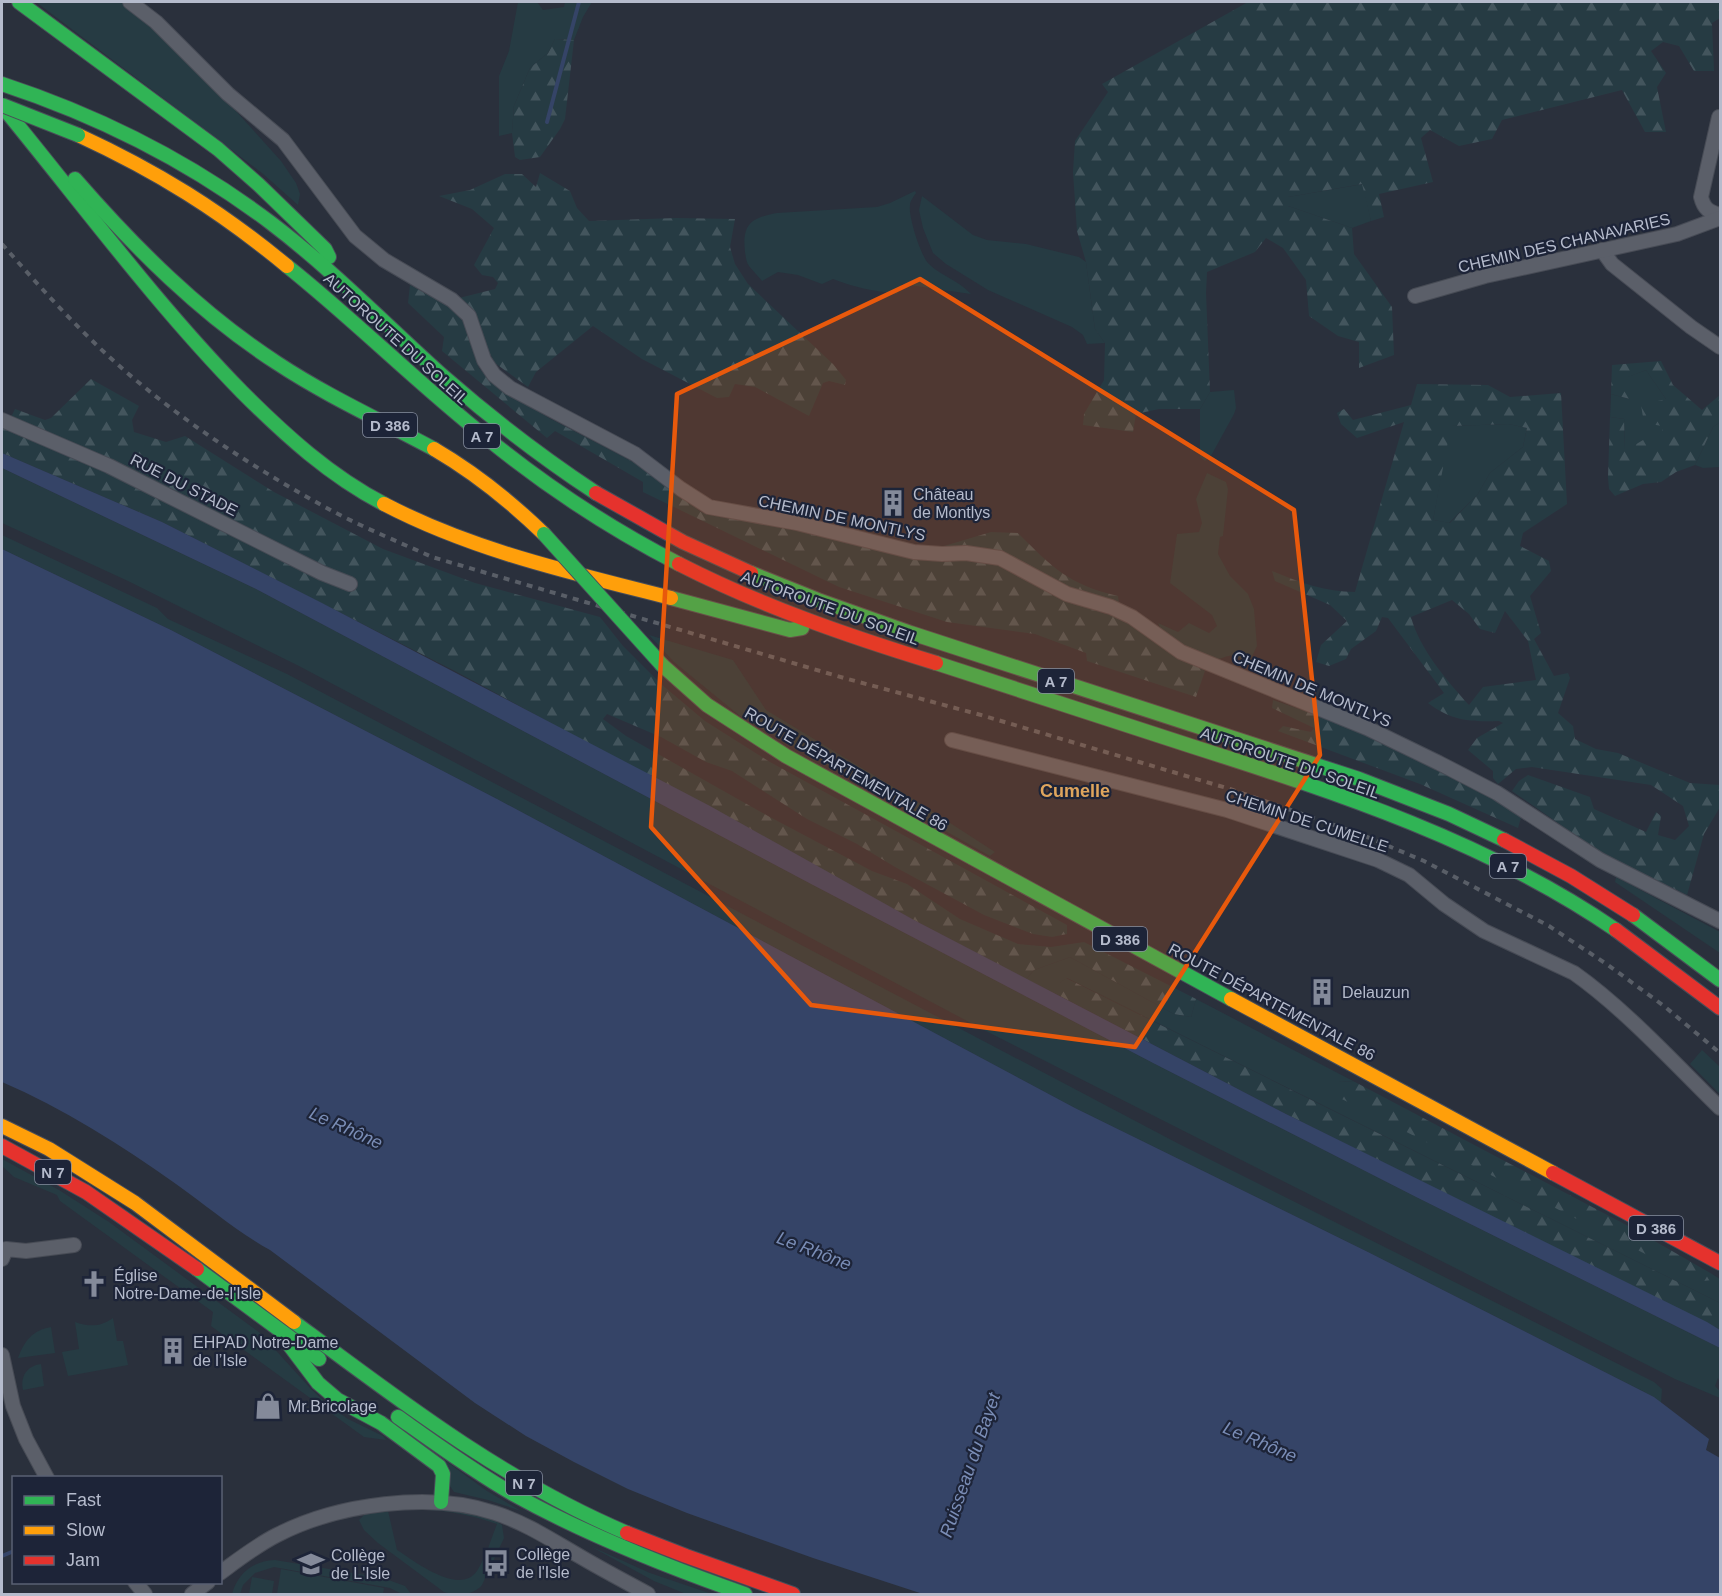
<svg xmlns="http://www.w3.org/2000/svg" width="1722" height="1596" font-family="Arial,sans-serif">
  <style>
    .grass { fill: #263b43 }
    .forest { fill: url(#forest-firs); fill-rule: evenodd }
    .water { fill: #354467 }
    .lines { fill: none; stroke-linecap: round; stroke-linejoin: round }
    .stream { stroke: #354467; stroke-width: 4 }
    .street-casing { stroke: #474b55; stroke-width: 16 }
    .fast-casing { stroke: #494d58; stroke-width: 16 }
    .slow-casing { stroke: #494d58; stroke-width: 16 }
    .jam-casing { stroke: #494d58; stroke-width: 16 }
    .street { stroke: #5b5f69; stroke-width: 14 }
    .fast { stroke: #30b455; stroke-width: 14 }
    .slow { stroke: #ff9f0a; stroke-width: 14 }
    .jam { stroke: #e5322d; stroke-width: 14 }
    .rail { stroke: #595e67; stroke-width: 4; stroke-dasharray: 6 6; stroke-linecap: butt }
    .fast-bridge-casing { stroke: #494d58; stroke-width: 16; stroke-linecap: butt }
    .fast-bridge { stroke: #30b455; stroke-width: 14 }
    .marked { fill: #e8590c; fill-opacity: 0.2; stroke: #e8590c; stroke-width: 4.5; stroke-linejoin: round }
    .labels { text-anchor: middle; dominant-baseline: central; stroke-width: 4.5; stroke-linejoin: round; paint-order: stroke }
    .shield { fill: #1d2438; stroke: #878ea0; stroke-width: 1.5 }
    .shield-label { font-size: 15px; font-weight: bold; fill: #b5bbcc }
    .street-label { font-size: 16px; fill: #b5bbcc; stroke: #1d2438 }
    .poi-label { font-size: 16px; fill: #b5bbcc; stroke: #1d2438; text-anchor: start }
    .neighbourhood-label { font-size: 18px; font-weight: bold; fill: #dfa55d; stroke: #1d2438 }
    .water-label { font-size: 18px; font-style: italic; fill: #7a8db6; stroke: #1d2438 }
  </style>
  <defs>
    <pattern id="forest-firs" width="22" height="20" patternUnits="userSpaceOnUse" patternTransform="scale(1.5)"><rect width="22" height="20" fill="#263b43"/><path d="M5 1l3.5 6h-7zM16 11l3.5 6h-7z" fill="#43555d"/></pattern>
  </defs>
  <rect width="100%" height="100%" fill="#2a303c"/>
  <g class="grass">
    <path d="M36 2H126L216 89 281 161 296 183 300 194 298 205 262 173Z"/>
    <path d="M518 2H537L543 10 564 7 565 2H592L583 17 574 40 555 39 548 53 530 68 514 106 512 133 499 136V76L509 51Z"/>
    <path d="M1363 184 1371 221 1352 228 1288 206V197Z"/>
    <path d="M915 191 916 193C914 196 910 201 910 205 908 216 921 257 929 264 941 276 958 280 971 294L902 284 897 294C871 290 859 289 833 279L822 284 798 275 778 272 762 281C758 276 753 271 749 266 746 262 746 257 745 252 742 224 751 218 777 213L877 207 890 203Z"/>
    <path d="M922 196 973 235 987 240 1026 244 1079 257 1086 262 1095 329 1105 343 1087 344 1083 335 1072 327 988 290 946 264 933 253 923 228 919 210Z"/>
    <path d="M1646 370 1666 399 1662 426V440H1643L1625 452 1624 419 1610 417 1611 394 1630 399 1627 377Z"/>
    <path d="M1234 390 1236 408 1234 414 1212 454 1205 461 1200 457V409L1210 392Z"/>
    <path d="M1720 422V467L1703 468 1695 465 1713 427Z"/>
    <path d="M1509 424 1527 428 1523 447 1490 473 1478 494 1449 523 1433 520 1450 426Z"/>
    <path d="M2 468 256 589 811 884 1153 1063 1416 1197 1720 1348V1382L1718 1378 1715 1386 1720 1391V1398L1675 1379 984 1030 299 666 128 581 2 523Z"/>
    <path d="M1207 473 1226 482 1228 489 1223 536 1220 537 1218 554 1230 576 1248 594 1254 609 1257 646 1248 665C1236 655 1234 653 1219 659 1201 654 1164 642 1158 623L1178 632 1189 623 1209 633 1217 626 1212 615 1170 583 1177 534 1199 532 1202 523 1196 499Z"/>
    <path d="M2 535 157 608 168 619 287 674 1179 1144 1654 1382 1662 1389 1661 1403 1654 1397 1368 1252 1075 1108 499 800 171 630 2 549Z"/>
    <path d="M649 635 733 660 766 710 910 797 995 852 990 856 740 716 674 662Z"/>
    <path d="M1616 877 1720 932V953L1615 882Z"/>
    <path d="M1070 957 1174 1014 1191 1017 1196 999 1355 1082 1338 1081 1712 1280V1274L1720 1279V1303L1067 978 1060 983V996L1026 979 1034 970Z"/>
    <path d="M1702 1050 1720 1067V1094L1690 1064Z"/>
    <path d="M2 1159 59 1190 109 1222 260 1333 311 1389 328 1405 348 1419 383 1436 386 1440 364 1437 211 1326 213 1312 60 1201 57 1195 14 1177 2 1166Z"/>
    <path d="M113 1318 117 1341H123L128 1365 68 1376 62 1352 79 1349 75 1322C89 1327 101 1327 113 1318Z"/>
    <path d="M51 1327 55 1353 18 1358C24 1341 33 1330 51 1327Z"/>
    <path d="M41 1364 44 1386 23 1390C20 1376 27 1366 41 1364Z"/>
    <path d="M421 1443 487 1491 521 1511 488 1500 454 1492Z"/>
    <path d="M410 1507C433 1507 484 1510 502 1525L504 1538 482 1585C473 1596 456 1596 444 1592L378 1543 364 1530 359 1520 365 1514 388 1511 397 1550C416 1562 459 1596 477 1571 486 1557 491 1539 497 1524 468 1514 441 1509 410 1510Z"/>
    <path d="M590 1546 650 1573 712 1594H686L654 1581Z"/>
    <path d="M275 1560 383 1578 405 1586 411 1594H402L390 1588 274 1567 255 1573 243 1585 240 1594H232C238 1573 253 1561 275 1560Z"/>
    <path d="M281 1569 384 1588 383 1594H277Z"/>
    <path d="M252 1577 274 1581 272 1594H249Z"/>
  </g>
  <g class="forest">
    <path d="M1248 2H1720V18L1712 23 1714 71H1694L1679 46 1663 42 1651 51 1666 73 1657 87 1666 132H1645L1622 90 1502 120 1492 139 1459 146 1430 130 1421 138 1433 182 1379 194 1384 217 1371 221 1362 184 1288 197V206L1352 228 1354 254 1392 307 1394 355 1359 368V342L1338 336 1309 316 1306 280 1283 248 1266 238 1255 252 1207 272 1206 293 1210 392 1200 409H1159L1136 414 1133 432 1083 425 1084 414 1104 380 1105 343 1095 329 1086 262 1077 231 1073 172 1075 141 1108 92 1102 84Z"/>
    <path d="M555 39 574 40 565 119 560 129 540 157 520 160 515 157 512 133 514 106 530 68 548 53Z"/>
    <path d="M540 173 570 191 577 208 589 221 676 218 735 219 730 247 735 264 748 284 833 364 846 380 845 385 829 381 823 383 809 416 755 387 735 384 729 397 717 398 642 359 593 326 536 372 528 387 495 363 485 344 477 318 459 298 495 289 498 283 493 277 482 275 474 265 494 228 472 209 439 196 470 190 505 174H522L536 187Z"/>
    <path d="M410 285 451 307 466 325 479 368 495 385 549 418 637 464 701 512 797 528 918 560H971L1002 565 1069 602 1122 619 1205 671 1196 697 1087 661 1086 653 1035 634 947 622 839 587 643 492V482L555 431 547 438 442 351 444 337 408 303Z"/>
    <path d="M1661 361 1673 385 1702 410 1720 395V422L1713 427 1695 465 1676 472 1661 482 1643 484 1615 496 1609 489 1608 477 1610 417 1624 419 1625 451 1643 440H1662V426L1644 423 1641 405 1666 399 1646 370 1628 377 1634 386 1630 399 1611 394 1612 365Z"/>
    <path d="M91 379 139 406 132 420 134 432 166 442 185 436 274 492 383 549 475 583 600 617 623 646 661 684 705 721 770 762 1067 925V934L1052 937 1033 934 984 915 895 867 857 844 807 819 732 771 706 762 661 737 607 714 603 719 626 736 768 816 872 871 907 884 960 919 1018 944 1051 947 1084 942 1196 999 1191 1017 1174 1014 1070 957 1034 970 1026 979 914 920 455 671 162 522 2 453V425L12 415 15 409 45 420 51 418Z"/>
    <path d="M1417 384 1488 385 1510 397 1561 393 1567 504 1523 533 1520 546 1549 561 1551 571 1530 596 1541 633 1534 639 1554 676 1568 673 1570 678 1558 713 1573 726 1575 739 1596 749 1618 753 1690 783 1720 785V807L1704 834 1687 895 1601 853 1512 791 1519 781 1528 775 1590 797 1594 809 1646 832 1656 812 1661 816 1658 835 1675 840 1689 826 1683 806 1651 785 1532 767 1516 769 1498 784 1493 778V771L1468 750 1477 738 1503 723 1499 721C1470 722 1452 721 1428 703L1444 693 1388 618 1382 617 1376 631 1351 649 1346 659 1329 666 1316 662 1321 645 1347 621 1330 605 1275 581 1272 571C1299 582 1325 592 1355 592L1404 422 1357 438 1341 424 1337 413 1344 409 1353 420 1411 405ZM1509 424 1527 428 1523 447 1490 473 1478 494 1450 523 1433 520 1451 426ZM1452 600 1469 614 1480 629 1495 633 1505 611 1528 641 1536 680 1483 687 1469 705C1447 681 1419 648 1411 617Z"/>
    <path d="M991 532 1018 533C1052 567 1069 585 1118 596L1119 603 1085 596 997 552 946 550 944 546Z"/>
    <path d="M1273 700 1366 732 1522 814 1518 828 1420 784 1278 731 1283 726 1311 732 1314 728 1272 708Z"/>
    <path d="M1066 978 1720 1303V1330L1286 1114 1060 996V983Z"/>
    <path d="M1338 1081 1355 1082 1632 1228 1712 1274V1280L1703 1281 1659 1261 1336 1096Z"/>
  </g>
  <g class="water">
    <path d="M2 453 162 522 322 603 710 806 914 920 1286 1114 1707 1322 1720 1330V1348L1416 1197 1153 1063 811 884 256 589 2 468Z"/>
    <path d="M2 549 171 630 499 800 1075 1108 1368 1252 1654 1397 1709 1439 1706 1450 1720 1458V1594H923L813 1558 687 1513 628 1489 574 1462 526 1436 475 1403 270 1250C236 1231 207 1206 176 1184 121 1145 63 1108 2 1082Z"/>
  </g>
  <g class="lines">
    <g class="stream">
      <path d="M547 122 579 2"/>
      <path d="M2 1556 14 1551"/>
    </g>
    <defs>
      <g id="street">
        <path d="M130 2 156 22 228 94 283 140 355 236 384 260 452 300 469 316 484 360 494 375 510 388 635 454 681 489 709 507 797 523 914 552 942 554 966 553 1000 558 1067 594 1111 607 1132 617 1181 652 1367 728 1439 763 1497 793 1600 860 1720 921"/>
        <path d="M1719 117 1701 197C1704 209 1709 212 1720 215"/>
        <path d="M1602 250 1612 264 1691 327 1720 347"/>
        <path d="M1415 296 1485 276 1677 234 1720 218"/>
        <path d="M2 420 109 466 322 573 350 584"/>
        <path d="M952 740 1227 810 1378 860 1409 875 1444 904 1484 931 1574 973C1625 1009 1675 1064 1720 1108"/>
        <path d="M2 1259 6 1249 26 1251 74 1245"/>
        <path d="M2 1355 13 1406 26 1439 47 1478"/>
        <path d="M220 1573C239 1559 257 1545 277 1535 337 1504 431 1491 495 1513 526 1523 553 1541 581 1557 603 1570 626 1582 648 1594"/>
        <path d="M135 1582 145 1594"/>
        <path d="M192 1594 208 1582"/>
      </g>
      <g id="fast">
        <path d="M19 2 218 149 259 185 325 249 329 257"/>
        <path d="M2 84C99 116 189 161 271 223 333 270 387 326 444 377 492 419 543 458 596 493"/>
        <path d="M2 106C81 202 155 303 242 392 285 435 330 476 384 504"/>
        <path d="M75 179C135 248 200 313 277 363 327 396 382 421 434 449"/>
        <path d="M287 266C356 321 418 384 488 439 547 487 611 529 679 564"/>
        <path d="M751 573 818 600 911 633 1359 779 1449 814 1504 840"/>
        <path d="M671 598 790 630 802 628"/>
        <path d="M936 663C1021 690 1106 719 1191 746 1338 793 1488 842 1616 930"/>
        <path d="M662 665 707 705 786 756 1231 999"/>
        <path d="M1633 915 1720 980"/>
        <path d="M197 1269 319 1359"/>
        <path d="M294 1322C400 1401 504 1481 627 1533"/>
        <path d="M290 1346 318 1383 338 1400 381 1423 439 1466 443 1474 441 1502"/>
        <path d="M398 1417C436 1444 473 1471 513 1494 587 1535 665 1566 745 1594"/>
      </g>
      <g id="slow">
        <path d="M78 135C158 172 219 210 287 266"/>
        <path d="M434 449C475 473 510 501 544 534"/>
        <path d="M384 504C474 551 573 573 671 598"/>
        <path d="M1231 999 1553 1173"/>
        <path d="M2 1126 49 1149 135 1203 294 1322"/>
      </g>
      <g id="jam">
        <path d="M596 493 683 542 751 573"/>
        <path d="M679 564C761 606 848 636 936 663"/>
        <path d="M1504 840 1571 876 1633 915"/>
        <path d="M1616 930 1720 1008"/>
        <path d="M2 1146 86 1192 197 1269"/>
        <path d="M1553 1173 1720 1263"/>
        <path d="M627 1533 686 1556 793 1594"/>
      </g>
    </defs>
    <use href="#street" class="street-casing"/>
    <use href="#fast" class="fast-casing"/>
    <use href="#slow" class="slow-casing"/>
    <use href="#jam" class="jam-casing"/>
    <use href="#street" class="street"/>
    <use href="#fast" class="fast"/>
    <use href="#slow" class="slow"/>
    <use href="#jam" class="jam"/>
    <path class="rail" d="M2 244C46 294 91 344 143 386 199 432 261 472 325 507 359 526 397 541 432 557L844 678 981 715 1230 789 1360 834 1424 861 1549 926 1608 965 1664 1006 1720 1053"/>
    <defs>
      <g id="fast-bridge">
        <path d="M2 105 78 135"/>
        <path d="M544 534 662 665"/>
      </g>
    </defs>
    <use href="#fast-bridge" class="fast-bridge-casing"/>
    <use href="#fast-bridge" class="fast-bridge"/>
  </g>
  <path class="marked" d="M920 279 1294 510 1320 755 1135 1047 811 1005 651 827 677 394Z"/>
  <defs>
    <symbol id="building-bare" viewBox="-9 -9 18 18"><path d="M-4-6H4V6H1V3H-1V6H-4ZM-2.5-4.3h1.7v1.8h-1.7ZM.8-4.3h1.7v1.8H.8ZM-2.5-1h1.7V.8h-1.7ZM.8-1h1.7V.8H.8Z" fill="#848a9a" stroke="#1d2438" stroke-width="2.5" paint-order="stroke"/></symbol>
    <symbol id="church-bare" viewBox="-9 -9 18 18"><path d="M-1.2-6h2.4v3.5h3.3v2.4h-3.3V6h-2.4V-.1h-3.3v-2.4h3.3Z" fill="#848a9a" stroke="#1d2438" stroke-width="2.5" paint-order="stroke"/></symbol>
    <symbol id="shop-bare" viewBox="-9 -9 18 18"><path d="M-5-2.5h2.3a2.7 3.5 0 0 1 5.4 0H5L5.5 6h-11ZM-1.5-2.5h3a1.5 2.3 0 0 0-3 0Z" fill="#848a9a" stroke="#1d2438" stroke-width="2.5" paint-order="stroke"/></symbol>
    <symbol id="bus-bare" viewBox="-9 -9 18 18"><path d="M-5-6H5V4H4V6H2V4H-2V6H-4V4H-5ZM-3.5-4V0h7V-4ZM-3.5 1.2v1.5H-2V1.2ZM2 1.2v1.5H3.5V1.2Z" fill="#848a9a" stroke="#1d2438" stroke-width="2.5" paint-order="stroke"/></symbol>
    <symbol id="school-bare" viewBox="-9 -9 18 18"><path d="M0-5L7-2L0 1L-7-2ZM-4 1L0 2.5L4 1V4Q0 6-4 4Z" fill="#848a9a" stroke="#1d2438" stroke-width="2.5" paint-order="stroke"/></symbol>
  </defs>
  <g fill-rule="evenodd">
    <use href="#building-bare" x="874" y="484" width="38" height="38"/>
    <use href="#building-bare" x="1303" y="973" width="38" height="38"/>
    <use href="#church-bare" x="75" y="1265" width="38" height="38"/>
    <use href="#building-bare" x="154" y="1332" width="38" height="38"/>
    <use href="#shop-bare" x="249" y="1387" width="38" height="38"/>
    <use href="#bus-bare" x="477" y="1544" width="38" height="38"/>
    <use href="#school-bare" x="292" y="1545" width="38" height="38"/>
  </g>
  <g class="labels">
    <g class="shield">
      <rect x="363" y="413" width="54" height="24" rx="4.5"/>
      <rect x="464" y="424" width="36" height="24" rx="4.5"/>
      <rect x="1038" y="669" width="36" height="24" rx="4.5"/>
      <rect x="1490" y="854" width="36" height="24" rx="4.5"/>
      <rect x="1093" y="927" width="54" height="24" rx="4.5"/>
      <rect x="35" y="1160" width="36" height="24" rx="4.5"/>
      <rect x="1629" y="1216" width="54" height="24" rx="4.5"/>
      <rect x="506" y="1471" width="36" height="24" rx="4.5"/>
    </g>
    <g class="shield-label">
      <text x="390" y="425">D 386</text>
      <text x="482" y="436">A 7</text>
      <text x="1056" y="681">A 7</text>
      <text x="1508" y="866">A 7</text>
      <text x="1120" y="939">D 386</text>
      <text x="53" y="1172">N 7</text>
      <text x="1656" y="1228">D 386</text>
      <text x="524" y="1483">N 7</text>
    </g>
    <g class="street-label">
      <text transform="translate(1564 243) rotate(-13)">CHEMIN DES CHANAVARIES</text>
      <text transform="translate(396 339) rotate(42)">AUTOROUTE DU SOLEIL</text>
      <text transform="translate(184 485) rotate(27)">RUE DU STADE</text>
      <text transform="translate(842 518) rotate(12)">CHEMIN DE MONTLYS</text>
      <text transform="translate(830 608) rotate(20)">AUTOROUTE DU SOLEIL</text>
      <text transform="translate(1312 689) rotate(23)">CHEMIN DE MONTLYS</text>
      <text transform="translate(1290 763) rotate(19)">AUTOROUTE DU SOLEIL</text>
      <text transform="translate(846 769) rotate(30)">ROUTE DÉPARTEMENTALE 86</text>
      <text transform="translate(1307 821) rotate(18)">CHEMIN DE CUMELLE</text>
      <text transform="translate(1272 1002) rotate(28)">ROUTE DÉPARTEMENTALE 86</text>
    </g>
    <g class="poi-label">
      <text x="913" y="494">Château<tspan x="913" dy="18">de Montlys</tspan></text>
      <text x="1342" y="992">Delauzun</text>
      <text x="114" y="1275">Église<tspan x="114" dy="18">Notre-Dame-de-l'Isle</tspan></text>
      <text x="193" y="1342">EHPAD Notre-Dame<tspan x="193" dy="18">de l’Isle</tspan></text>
      <text x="288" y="1406">Mr.Bricolage</text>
      <text x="516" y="1554">Collège<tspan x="516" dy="18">de l'Isle</tspan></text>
      <text x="331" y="1555">Collège<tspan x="331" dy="18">de L'Isle</tspan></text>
    </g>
    <g class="neighbourhood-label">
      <text x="1075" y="791">Cumelle</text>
    </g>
    <g class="water-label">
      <text transform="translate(346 1128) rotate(24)">Le Rhône</text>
      <text transform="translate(814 1251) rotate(21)">Le Rhône</text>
      <text transform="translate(1260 1442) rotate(23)">Le Rhône</text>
      <text transform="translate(970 1465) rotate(-71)">Ruisseau du Bayet</text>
    </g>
  </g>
  <rect width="1722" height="1596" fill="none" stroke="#b5bbcc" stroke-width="6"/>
  <rect x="12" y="1476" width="210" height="108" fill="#1d2438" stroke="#5a6073" stroke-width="1.5"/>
  <rect x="24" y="1496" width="30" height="9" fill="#30b455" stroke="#5a6073" stroke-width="1.5"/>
  <text x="66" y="1506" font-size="18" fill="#b5bbcc">Fast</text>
  <rect x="24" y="1526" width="30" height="9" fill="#ff9f0a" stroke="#5a6073" stroke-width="1.5"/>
  <text x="66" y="1536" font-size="18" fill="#b5bbcc">Slow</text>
  <rect x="24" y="1556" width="30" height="9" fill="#e5322d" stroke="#5a6073" stroke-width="1.5"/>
  <text x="66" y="1566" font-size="18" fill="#b5bbcc">Jam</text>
</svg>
